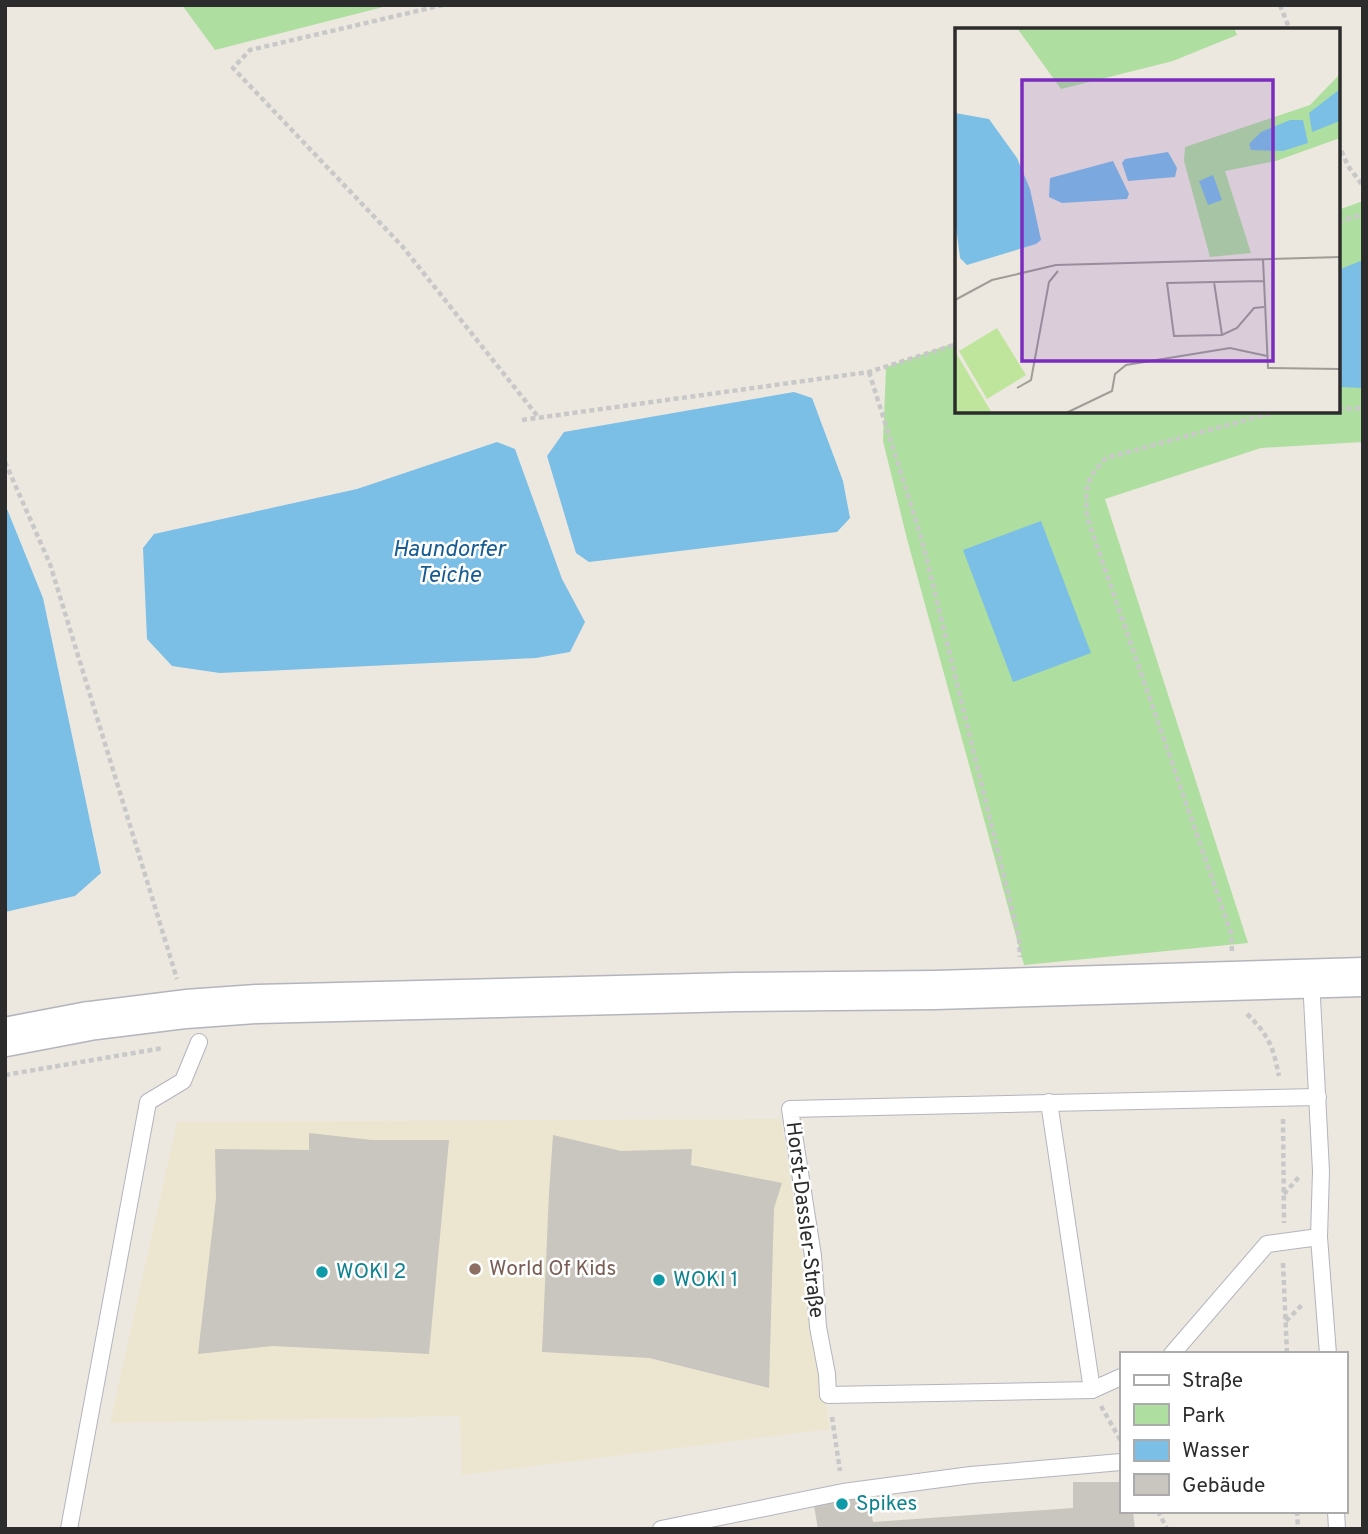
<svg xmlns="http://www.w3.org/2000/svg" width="1368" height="1534" font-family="Overpass,sans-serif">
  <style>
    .education { fill: #ece6d0 }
    .green { fill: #afdfa0 }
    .water { fill: #7bbee6 }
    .building { fill: #c8c6be }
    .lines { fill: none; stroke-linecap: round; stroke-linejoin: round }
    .lane-casing { stroke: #b3b4be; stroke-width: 18 }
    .secondary-casing { stroke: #b3b4be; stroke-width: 41 }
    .path { stroke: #c8c8c8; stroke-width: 4.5; stroke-dasharray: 5 3.5; stroke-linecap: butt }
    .lane { stroke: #fff; stroke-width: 16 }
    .secondary { stroke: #fff; stroke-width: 38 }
    .education-dot { fill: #8d6e63; stroke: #fff; stroke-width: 2.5 }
    .culture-dot { fill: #0f9aa8; stroke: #fff; stroke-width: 2.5 }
    .labels { text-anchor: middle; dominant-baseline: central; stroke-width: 5; stroke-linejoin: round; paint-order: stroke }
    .street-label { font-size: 21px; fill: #2c2c2c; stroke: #fff }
    .education-label { font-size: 21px; fill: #785e54; stroke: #fff; text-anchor: start }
    .culture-label { font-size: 21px; fill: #0d838f; stroke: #fff; text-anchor: start }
    .water-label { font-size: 23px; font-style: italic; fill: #185c94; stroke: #fff }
    .inset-road { fill: none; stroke: #9f9d97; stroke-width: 2 }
    .view { fill: #7b2cbf; fill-opacity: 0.15; stroke: #7b2cbf; stroke-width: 3.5 }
    .inset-edge { fill: none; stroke: #2c2c2c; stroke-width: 3.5 }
  </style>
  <rect width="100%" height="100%" fill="#ece8df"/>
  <path class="education" d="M781 1119 830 1429 462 1475 460 1416 110 1423 177 1122Z"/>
  <g class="green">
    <path d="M182 5H391L215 50Z"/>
    <path d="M1363 201V442L1261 448 1105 499 1248 943 1024 965 907 539 883 441 886 367 957 342V411H1338V210Z"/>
  </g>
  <g class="water">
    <path d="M1363 260V388L1338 387V270Z"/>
    <path d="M794 392 812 398 843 481 850 518 837 532 589 562 576 553 547 456 564 432Z"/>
    <path d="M497 442 515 449 562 579 585 622 570 652 536 658 220 673 172 666 147 639 143 548 154 534 357 489Z"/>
    <path d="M5 504 43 598 101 873 75 896 5 912Z"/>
    <path d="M1041 521 1091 653 1013 682 963 550Z"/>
  </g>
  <g class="building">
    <path d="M309 1133 372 1140H449L429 1354 273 1346 198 1354 216 1198 215 1149 309 1150Z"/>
    <path d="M553 1135 621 1151 692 1149 691 1165 782 1183 774 1208 769 1388 649 1358 542 1352 549 1193Z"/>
    <path d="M1073 1482H1121V1511H1133L1135 1529H818L813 1500 868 1492 873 1522 1073 1508Z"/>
  </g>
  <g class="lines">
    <defs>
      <g id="lane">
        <path d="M1311 979 1321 1171 1319 1237 1328 1354"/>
        <path d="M1049 1102 1092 1390"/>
        <path d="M1172 1354 1267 1244 1319 1237"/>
        <path d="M1121 1377 1092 1390 828 1395 827 1374 818 1327 813 1256 790 1109 1318 1097"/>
        <path d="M1336 1511 1337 1529"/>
        <path d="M69 1529 148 1102 183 1081 199 1042"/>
        <path d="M661 1529 843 1492 971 1475 1121 1462"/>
      </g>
      <path id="secondary" d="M5 1037 89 1021 186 1009 257 1004 736 992 935 990 1363 977"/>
    </defs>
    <use href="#lane" class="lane-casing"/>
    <use href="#secondary" class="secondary-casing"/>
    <g class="path">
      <path d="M443 5 250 50 233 68 402 246 539 418"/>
      <path d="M1280 5 1290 30"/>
      <path d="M1338 143 1348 166 1363 186"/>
      <path d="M1338 222 1363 214"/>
      <path d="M869 372 922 540 1019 938 1020 957"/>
      <path d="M1338 409 1363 408"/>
      <path d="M522 420 869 372 957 344"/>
      <path d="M5 462 50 564 177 979"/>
      <path d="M1232 951 1231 933 1087 517C1086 488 1084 481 1106 458L1279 411"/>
      <path d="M1247 1014C1269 1035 1273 1047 1279 1076"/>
      <path d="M5 1075 163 1048"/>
      <path d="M1283 1119 1284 1223"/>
      <path d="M1284 1194 1299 1177"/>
      <path d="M1283 1263 1287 1354"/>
      <path d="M1286 1321 1302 1305"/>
      <path d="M1101 1406 1121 1441"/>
      <path d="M832 1417 840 1471"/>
      <path d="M1158 1511 1167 1529"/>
      <path d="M1297 1511 1298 1529"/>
    </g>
    <use href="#lane" class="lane"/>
    <use href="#secondary" class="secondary"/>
  </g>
  <circle class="education-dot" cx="475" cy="1269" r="7"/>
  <g class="culture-dot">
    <circle cx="322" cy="1272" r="7"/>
    <circle cx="659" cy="1280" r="7"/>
    <circle cx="842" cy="1504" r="7"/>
  </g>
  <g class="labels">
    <g class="street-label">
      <text transform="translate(804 1220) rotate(83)">Horst-Dassler-Straße</text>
    </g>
    <g class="education-label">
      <text x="489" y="1269">World Of Kids</text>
    </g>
    <g class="culture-label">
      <text x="336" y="1272">WOKI 2</text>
      <text x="673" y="1280">WOKI 1</text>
      <text x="856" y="1504">Spikes</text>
    </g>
    <g class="water-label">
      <text x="449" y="550">Haundorfer<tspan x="449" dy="26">Teiche</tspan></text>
    </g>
  </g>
  <g transform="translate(955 28)">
    <rect width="385" height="385" fill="#ece8df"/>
    <path d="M62 0H279L282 7 218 33 106 61ZM385 46V110L321 133 270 143 296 225 255 229 229 133 230 119 355 77Z" fill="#afdfa0"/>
    <path d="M42 300 71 347 32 371 4 323ZM0 325H1L37 385H0Z" fill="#bfe59d"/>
    <path d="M385 61V93L357 104 354 85ZM0 85 34 91 62 130 75 161 86 212 81 216 12 237 5 230 0 191ZM335 92H348L353 115 328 123 296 122 294 116 306 104ZM213 124 222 140 220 149 173 153 167 135 170 131ZM158 133 174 166 172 171 107 175 94 169 95 150ZM258 147 267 172 253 177 244 153Z" fill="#7bbee6"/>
    <path class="inset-road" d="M308 231 313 340 385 341M309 253 212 255 219 308 267 307 282 300 299 280 309 279M259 254 267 307M0 272 37 252 101 237 385 229M62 360 76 352 94 254 103 243M111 385 157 363 160 346 171 337 275 320 312 328"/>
    <path class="view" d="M67 52H318V333H67Z"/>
    <rect width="385" height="385" class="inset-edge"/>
  </g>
  <rect width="1368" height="1534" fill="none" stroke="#2c2c2c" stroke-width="14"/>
  <rect x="1120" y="1352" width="228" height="161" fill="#ffffff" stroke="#ababab" stroke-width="2"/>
  <rect x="1134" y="1375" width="35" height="10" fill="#ffffff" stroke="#ababab" stroke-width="2"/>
  <text x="1182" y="1387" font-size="21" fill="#2c2c2c">Straße</text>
  <rect x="1134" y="1404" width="35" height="21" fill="#afdfa0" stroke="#ababab" stroke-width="2"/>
  <text x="1182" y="1422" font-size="21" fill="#2c2c2c">Park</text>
  <rect x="1134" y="1440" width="35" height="21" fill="#7bbee6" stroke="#ababab" stroke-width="2"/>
  <text x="1182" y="1457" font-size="21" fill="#2c2c2c">Wasser</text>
  <rect x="1134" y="1474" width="35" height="21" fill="#c8c6be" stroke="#ababab" stroke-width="2"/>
  <text x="1182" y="1492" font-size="21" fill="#2c2c2c">Gebäude</text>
</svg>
